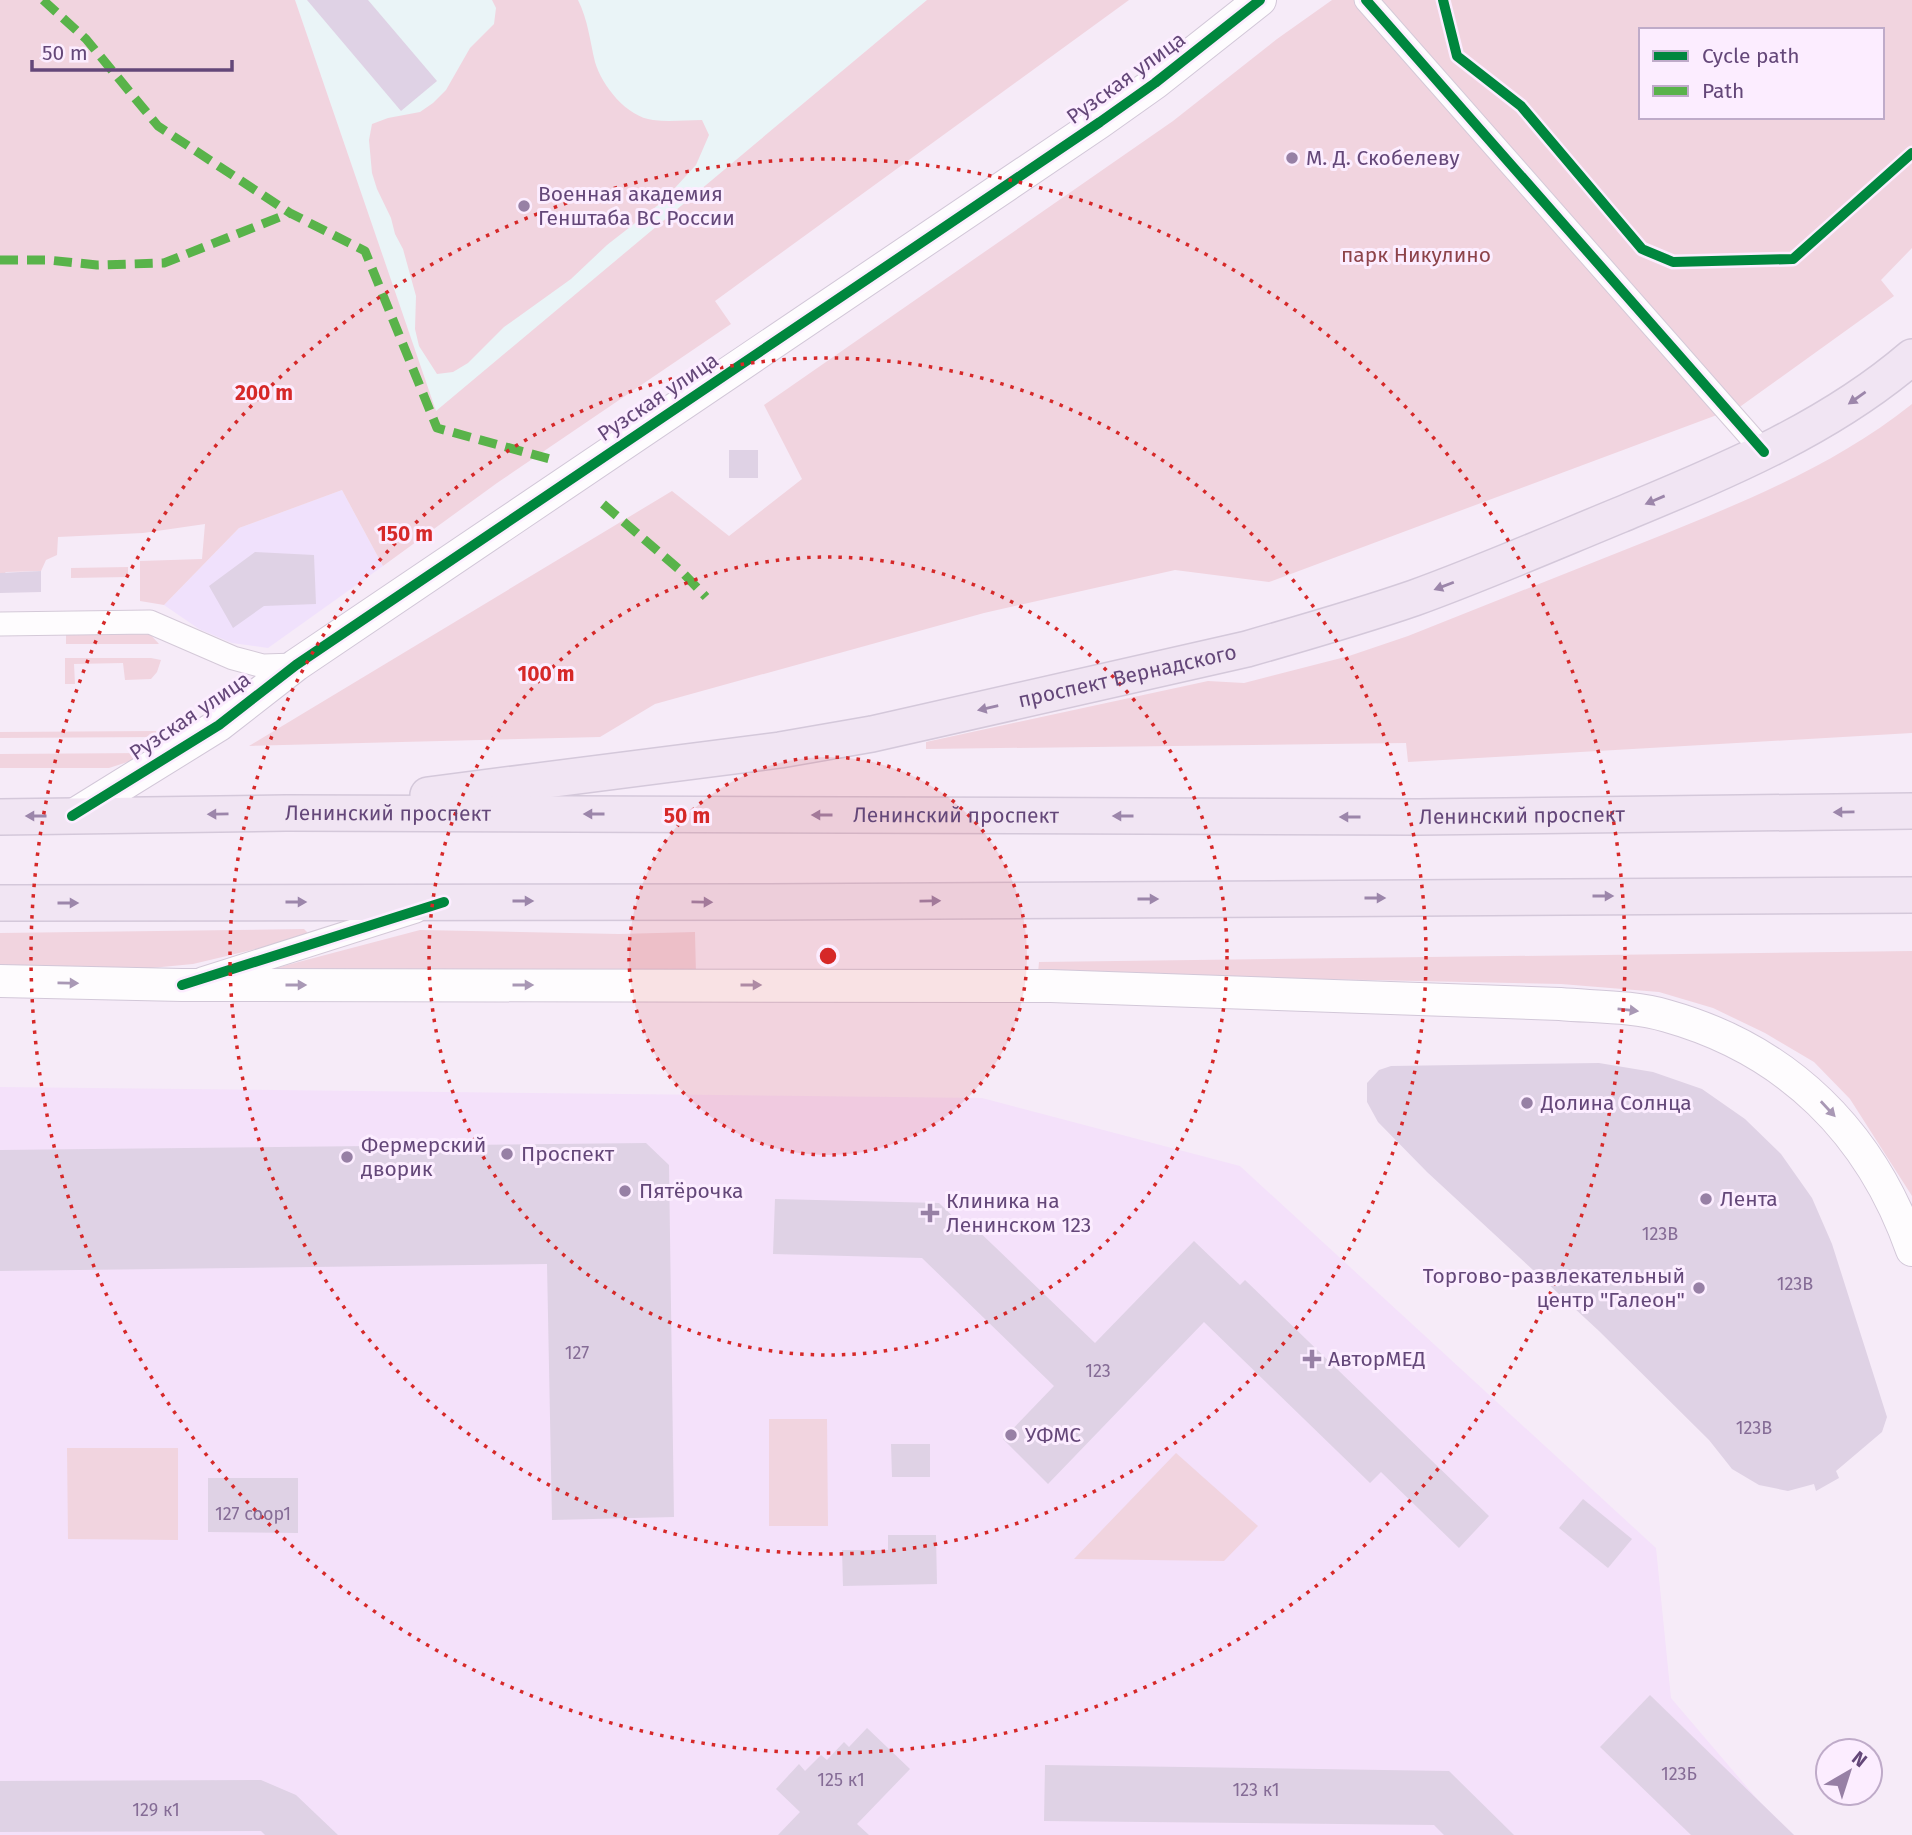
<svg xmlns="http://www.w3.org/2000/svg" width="1912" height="1835" font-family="'Fira Sans',sans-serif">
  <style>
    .residential { fill: #f4e1fa }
    .commercial { fill: #f0e1fc }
    .education { fill: #eaf4f7 }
    .green { fill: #f1d4df; fill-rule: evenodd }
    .building { fill: #dfd2e5 }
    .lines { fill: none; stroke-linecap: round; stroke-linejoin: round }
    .street-casing { stroke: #d4c9d8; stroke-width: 25 }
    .secondary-casing { stroke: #d2c7d8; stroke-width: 34 }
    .primary-casing { stroke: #d4c8da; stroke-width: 38 }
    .street { stroke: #fefcfe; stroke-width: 23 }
    .secondary { stroke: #fefcfe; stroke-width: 32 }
    .primary { stroke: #f1e5f3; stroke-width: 35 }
    .quiet { stroke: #59b34a; stroke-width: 9; stroke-dasharray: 18 9; stroke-linecap: butt }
    .cycleway-casing { stroke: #fcedff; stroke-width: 15 }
    .cycleway { stroke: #00873e; stroke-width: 10 }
    .oneway { fill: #9c86aa }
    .oneway2 { fill: #a998b5 }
    .ring { fill: none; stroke: #d62828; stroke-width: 3.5; stroke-dasharray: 3.5 7 }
    .poi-dot { fill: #9780a5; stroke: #fcedff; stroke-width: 2.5 }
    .labels { text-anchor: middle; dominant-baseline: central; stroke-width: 6; stroke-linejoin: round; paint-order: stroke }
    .number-label { font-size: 18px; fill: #856c96 }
    .street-label { font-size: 21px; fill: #644779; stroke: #fcedff }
    .poi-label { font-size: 21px; fill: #644779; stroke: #fcedff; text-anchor: start }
    .park-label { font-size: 21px; fill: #8d434a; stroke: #fcedff }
    .centre { fill: #d62828; stroke: #fcedff; stroke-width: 3.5 }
    .ring-label { font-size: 21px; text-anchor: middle; font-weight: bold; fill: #d62828; stroke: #fcedff; stroke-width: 6; stroke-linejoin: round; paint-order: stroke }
  </style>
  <rect width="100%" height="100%" fill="#f6ebf8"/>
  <path class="residential" d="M0 1087 982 1098 1240 1166 1656 1548 1671 1698 1758 1800 1794 1835H0Z"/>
  <path class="commercial" d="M342 490 383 566 268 648 232 643 199 629 164 605 239 528Z"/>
  <path class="education" d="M295 0H927L436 412Z"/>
  <g class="green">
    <path d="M0 0H295L436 411 927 0H1129L715 301 731 324 497 483 383 566 342 490 239 528 164 605 140 601V561L202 559 205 524 143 533 58 537 57 555 46 560 41 571 6 572 0 577Z"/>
    <path d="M492 0H578C588 20 590 41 595 62 602 86 627 117 653 120 669 122 686 120 702 120L709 135 696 165 662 202 607 245 571 279 504 327 468 363 453 372 437 374 419 346 415 329 416 296 403 249 395 234 391 218 377 189 372 173 369 140 372 124 388 118 420 112 433 103 446 90 470 48 494 24 496 8Z"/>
    <path d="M1332 0H1912V248L1881 280 1894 296 1741 406 1269 582 1175 570 984 613 655 704 600 737 249 746 672 491 729 536 802 479 764 405 1173 121 1277 39ZM1641 30H1882V117H1641Z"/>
    <path d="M1912 404V733L1408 762 1406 743 926 749V742L1208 681 1244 683 1349 656 1408 636C1486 605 1564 574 1642 543 1736 505 1832 468 1912 404Z"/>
    <path d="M128 567V577L71 578V568Z"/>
    <path d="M148 632 159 644H66V634Z"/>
    <path d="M65 658H151L161 660 157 672 151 679 125 680 123 663 74 664 75 684H65Z"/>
    <path d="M156 731 157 737 0 738V732Z"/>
    <path d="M146 753 149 755 109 768H0V754Z"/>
    <path d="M304 929 307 932 306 937 193 964 141 969 0 970V933Z"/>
    <path d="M420 930 619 934 695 932 696 975 253 974Z"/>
    <path d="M1912 951V1196L1850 1099 1814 1062 1765 1033 1713 1008 1659 992 1561 984 1038 973 1039 962Z"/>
    <path d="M769 1419H827L828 1526H769Z"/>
    <path d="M67 1448H178V1540L68 1539Z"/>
    <path d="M1176 1453 1258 1526 1224 1561 1074 1559Z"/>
  </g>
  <g class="building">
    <path d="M307 0H368L437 81 401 111Z"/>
    <rect x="729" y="450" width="29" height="28"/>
    <path d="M255 552 314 555 316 604 264 606 233 628 209 586Z"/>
    <path d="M41 571V592L0 593V573Z"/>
    <path d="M1599 1063 1653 1072 1702 1089 1745 1119 1781 1154 1812 1198 1832 1244 1887 1417 1882 1432 1836 1471 1839 1478 1816 1491 1814 1484 1788 1491 1759 1485 1732 1469 1709 1440 1599 1331 1427 1172 1378 1122 1367 1102V1083L1379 1070 1391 1066Z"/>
    <path d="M646 1143 669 1165 674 1517 552 1520 547 1264 0 1271V1150Z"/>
    <path d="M775 1199 939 1203 964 1227 969 1222 1095 1343 1194 1241 1240 1285 1245 1280 1489 1516 1459 1548 1381 1472 1370 1483 1204 1322 1048 1484 1003 1439 1054 1386 922 1258 773 1254Z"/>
    <path d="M891 1444H930V1477H892Z"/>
    <path d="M208 1478H298V1533L208 1532Z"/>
    <path d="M1583 1499 1632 1539 1608 1568 1559 1528Z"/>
    <path d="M888 1535H936L937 1584 843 1586 842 1550H888Z"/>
    <path d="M1650 1695 1794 1835H1691L1600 1747Z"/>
    <path d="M867 1728 910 1769 857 1824 869 1835H778L800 1812 776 1789 799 1764 805 1771 821 1755 827 1760 844 1742 849 1747Z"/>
    <path d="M1045 1765 1449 1771 1514 1835H1444L1434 1825 1044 1821Z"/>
    <path d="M261 1780 296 1795 338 1835H265L261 1831 0 1832V1781Z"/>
  </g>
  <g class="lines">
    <defs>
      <g id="street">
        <path d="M1366 0 1764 452"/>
        <path d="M0 624 150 622 233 658 263 666 296 665"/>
        <path d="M202 979 416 911"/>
      </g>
      <g id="secondary">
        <path d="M72 816 219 725 296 665 1100 122 1155 83 1260 0"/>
        <path d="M0 981 182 985 1051 986 1560 1004C1595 1007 1633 1006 1667 1016 1788 1050 1871 1133 1912 1250"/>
      </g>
      <g id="primary">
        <path id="s1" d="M428 795 780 750 872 734 1247 649C1303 633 1359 617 1414 598 1483 573 1552 543 1620 515 1723 472 1827 430 1912 357"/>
        <path id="s2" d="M0 817 286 813 1419 817 1912 811"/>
        <path d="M0 903 768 902 1912 895"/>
      </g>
    </defs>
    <use href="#street" class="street-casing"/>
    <use href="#secondary" class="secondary-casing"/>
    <use href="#primary" class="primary-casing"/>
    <use href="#street" class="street"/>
    <use href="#secondary" class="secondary"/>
    <use href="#primary" class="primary"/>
    <g class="quiet">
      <path d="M43 0 86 39 158 126 290 213 365 251 437 428 557 461"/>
      <path d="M0 260H48L97 265 164 263 290 213"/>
      <path d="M603 504 681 571 706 597"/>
    </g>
    <defs>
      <g id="cycleway">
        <path d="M1366 0 1764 452"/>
        <path d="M1443 0 1457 56 1521 106 1642 249 1673 262 1793 259 1912 153"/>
        <path d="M72 816 219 725 296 665 1100 122 1155 83 1260 0"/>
        <path d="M182 985 444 902"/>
      </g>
    </defs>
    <use href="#cycleway" class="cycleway-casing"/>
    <use href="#cycleway" class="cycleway"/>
  </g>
  <defs><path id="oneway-solid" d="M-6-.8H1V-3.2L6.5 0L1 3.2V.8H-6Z" transform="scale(1.75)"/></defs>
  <g class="oneway">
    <use href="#oneway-solid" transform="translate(1857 398) rotate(145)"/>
    <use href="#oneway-solid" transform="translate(1655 500) rotate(157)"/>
    <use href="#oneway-solid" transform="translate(1444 586) rotate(159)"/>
    <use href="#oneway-solid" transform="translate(988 708) rotate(167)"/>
    <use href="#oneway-solid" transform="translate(1844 812) rotate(179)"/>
    <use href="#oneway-solid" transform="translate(218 814) rotate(179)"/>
    <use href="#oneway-solid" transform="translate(594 814) rotate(-180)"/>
    <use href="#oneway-solid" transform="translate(822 815) rotate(-180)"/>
    <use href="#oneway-solid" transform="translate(36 816) rotate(180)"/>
    <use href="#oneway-solid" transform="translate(1123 816) rotate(-180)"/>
    <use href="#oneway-solid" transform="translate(1350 817) rotate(-180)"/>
    <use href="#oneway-solid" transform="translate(1603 896)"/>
    <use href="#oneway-solid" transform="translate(1375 898)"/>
    <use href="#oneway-solid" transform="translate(1148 899)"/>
    <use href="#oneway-solid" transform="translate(523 901)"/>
    <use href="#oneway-solid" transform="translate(930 901) rotate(-1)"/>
    <use href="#oneway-solid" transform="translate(296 902)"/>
    <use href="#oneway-solid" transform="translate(702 902) rotate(1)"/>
    <use href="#oneway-solid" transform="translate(68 903)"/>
  </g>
  <g class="oneway2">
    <use href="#oneway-solid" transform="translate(68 983) rotate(1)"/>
    <use href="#oneway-solid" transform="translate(296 985)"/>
    <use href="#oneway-solid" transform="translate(523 985)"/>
    <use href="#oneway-solid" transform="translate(751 985)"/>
    <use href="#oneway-solid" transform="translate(1628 1010) rotate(6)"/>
    <use href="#oneway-solid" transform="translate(1828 1109) rotate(47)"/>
  </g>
  <circle cx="828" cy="956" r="199" fill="#d62828" fill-opacity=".12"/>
  <g class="ring">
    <circle cx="828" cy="956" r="199"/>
    <circle cx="828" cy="956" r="399"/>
    <circle cx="828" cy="956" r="598"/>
    <circle cx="828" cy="956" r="797"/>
  </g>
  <g class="poi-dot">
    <circle cx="1292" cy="158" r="7"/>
    <circle cx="524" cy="206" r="7"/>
    <circle cx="1527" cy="1103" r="7"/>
    <circle cx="507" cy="1154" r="7"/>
    <circle cx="347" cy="1157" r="7"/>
    <circle cx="625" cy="1191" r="7"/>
    <circle cx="1706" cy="1199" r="7"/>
    <path d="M926.5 1202.5h7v7h7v7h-7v7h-7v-7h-7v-7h7z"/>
    <circle cx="1699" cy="1288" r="7"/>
    <path d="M1308.5 1348.5h7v7h7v7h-7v7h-7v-7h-7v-7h7z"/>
    <circle cx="1011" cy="1435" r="7"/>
  </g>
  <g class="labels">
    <g class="number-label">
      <text x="1660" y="1234">123В</text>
      <text x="1795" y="1284">123В</text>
      <text x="577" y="1353">127</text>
      <text x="1098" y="1371">123</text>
      <text x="1754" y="1428">123В</text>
      <text x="253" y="1514">127 соор1</text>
      <text x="1679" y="1774">123Б</text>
      <text x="841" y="1780">125 к1</text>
      <text x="1256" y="1790">123 к1</text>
      <text x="156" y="1810">129 к1</text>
    </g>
    <g class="street-label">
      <text transform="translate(1126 78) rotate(-36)">Рузская улица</text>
      <text transform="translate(658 397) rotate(-34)">Рузская улица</text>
      <text stroke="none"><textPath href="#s1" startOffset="710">проспект Вернадского</textPath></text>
      <text transform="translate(190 716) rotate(-34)">Рузская улица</text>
      <text stroke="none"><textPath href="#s2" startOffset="388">Ленинский проспект</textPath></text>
      <text stroke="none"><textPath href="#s2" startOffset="956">Ленинский проспект</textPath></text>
      <text stroke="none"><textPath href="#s2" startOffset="1522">Ленинский проспект</textPath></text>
    </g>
    <g class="poi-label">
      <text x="1306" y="158">М. Д. Скобелеву</text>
      <text x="538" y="194">Военная академия<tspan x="538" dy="24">Генштаба ВС России</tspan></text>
      <text x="1541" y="1103">Долина Солнца</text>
      <text x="361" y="1145">Фермерский<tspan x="361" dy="24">дворик</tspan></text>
      <text x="521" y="1154">Проспект</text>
      <text x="639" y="1191">Пятёрочка</text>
      <text x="1720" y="1199">Лента</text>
      <text x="946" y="1201">Клиника на<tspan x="946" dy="24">Ленинском 123</tspan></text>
      <text x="1685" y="1276" text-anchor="end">Торгово-развлекательный<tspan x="1685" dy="24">центр "Галеон"</tspan></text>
      <text x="1328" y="1359">АвторМЕД</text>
      <text x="1025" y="1435">УФМС</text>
    </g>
    <g class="park-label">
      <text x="1416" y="255">парк Никулино</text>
    </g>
  </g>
  <circle cx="828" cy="956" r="10" class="centre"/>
  <g class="ring-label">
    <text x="264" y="400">200 m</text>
    <text x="405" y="541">150 m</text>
    <text x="546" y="681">100 m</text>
    <text x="687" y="823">50 m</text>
  </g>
  <rect x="1639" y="28" width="245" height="91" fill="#fcedff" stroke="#bfabc9" stroke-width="2"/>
  <rect x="1653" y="51" width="35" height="10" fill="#00873e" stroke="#bfabc9" stroke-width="2"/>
  <text x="1702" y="63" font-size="21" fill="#644779">Cycle path</text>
  <rect x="1653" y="86" width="35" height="10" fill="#59b34a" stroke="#bfabc9" stroke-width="2"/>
  <text x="1702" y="98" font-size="21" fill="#644779">Path</text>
  <g transform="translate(1849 1772) rotate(39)"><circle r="33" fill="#fcedff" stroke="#bfabc9" stroke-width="2"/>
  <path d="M0-5L12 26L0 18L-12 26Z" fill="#9780a5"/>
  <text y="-10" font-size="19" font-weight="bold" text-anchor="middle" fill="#644779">N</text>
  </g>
  <path d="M32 60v10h200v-10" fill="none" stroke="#644779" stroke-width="3.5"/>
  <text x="42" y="60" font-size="21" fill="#644779" stroke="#fcedff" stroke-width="5" paint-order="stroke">50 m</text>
</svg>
